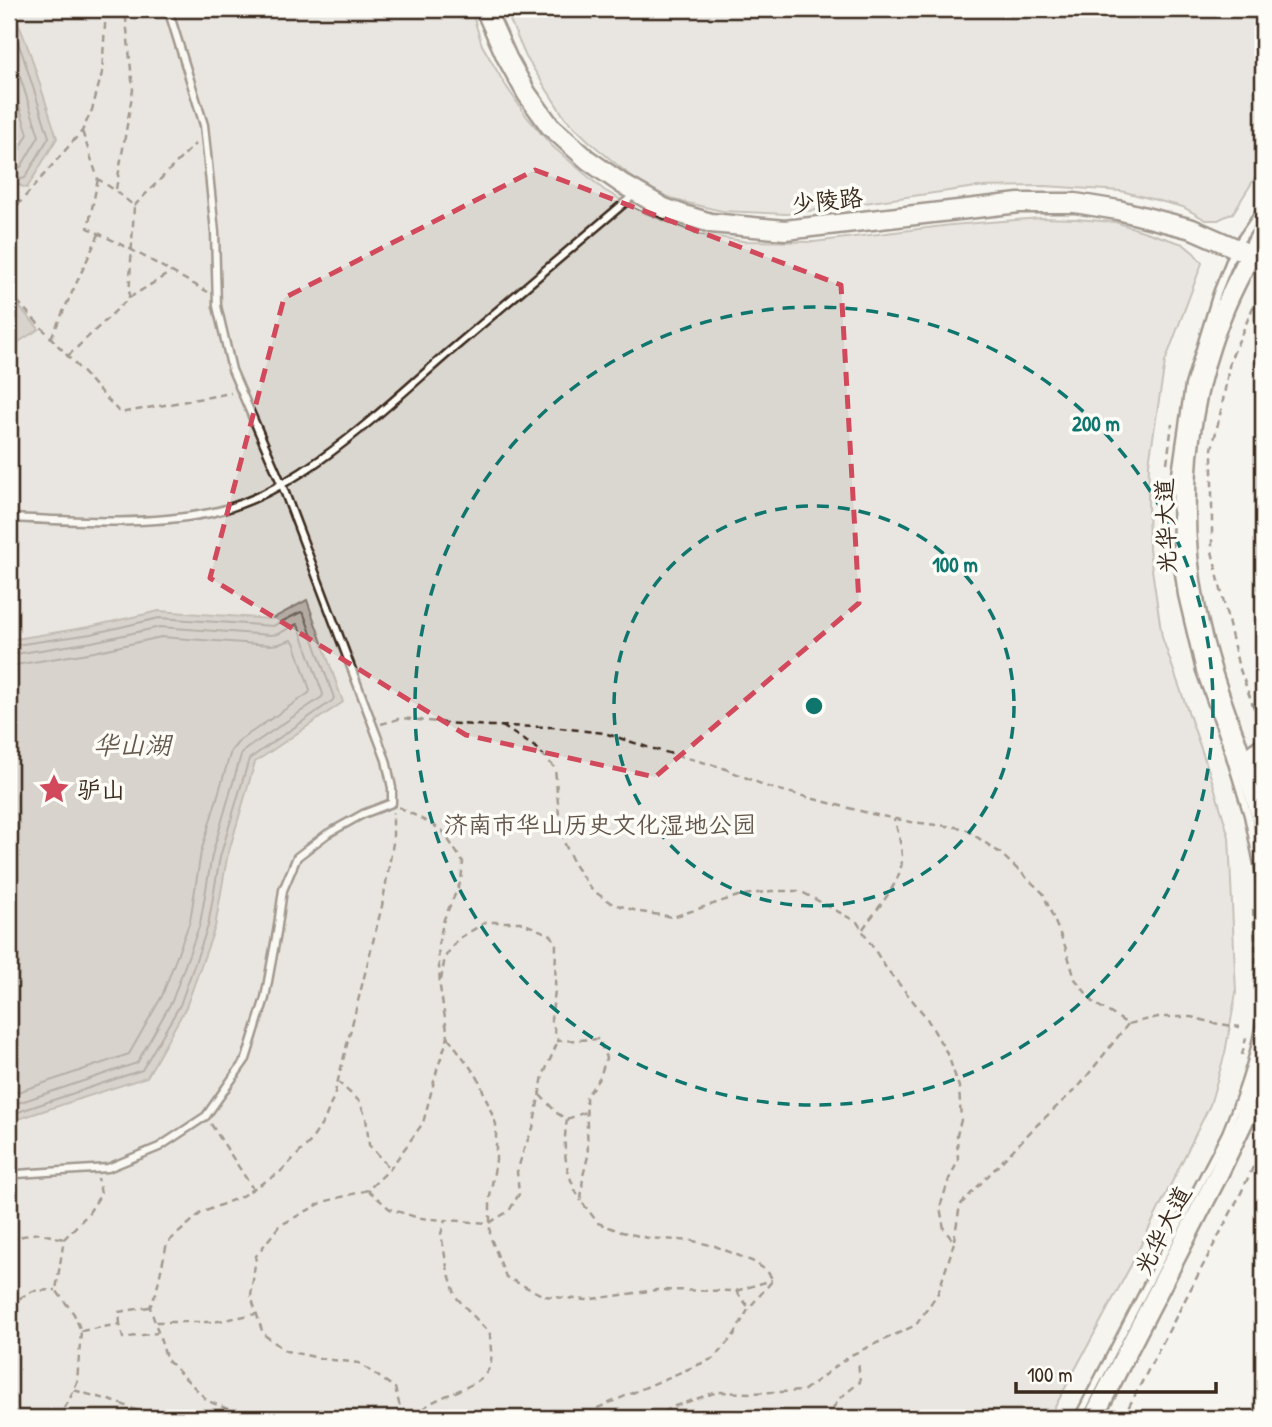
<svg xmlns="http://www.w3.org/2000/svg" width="1272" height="1427" font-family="'Patrick Hand','LXGW WenKai TC',sans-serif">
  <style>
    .green { fill: #dad6d0; stroke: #8a8077; stroke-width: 2 }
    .water { fill: #b4aca4; stroke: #84786e; stroke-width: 2 }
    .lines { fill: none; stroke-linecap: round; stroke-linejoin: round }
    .shore { stroke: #6b5e54; stroke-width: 2 }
    .lane-casing { stroke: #3b2a1e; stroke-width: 11 }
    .secondary-casing { stroke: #3b2a1e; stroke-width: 23 }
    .path { stroke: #3b2a1e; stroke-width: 2.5; stroke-dasharray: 7 5; stroke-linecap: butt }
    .lane { stroke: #fdfcf7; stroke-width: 6 }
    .secondary { stroke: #fdfcf7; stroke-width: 18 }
    .marked { fill: none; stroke: #d1495b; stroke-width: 5; stroke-dasharray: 14 9; stroke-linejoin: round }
    .ring { fill: none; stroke: #0f766e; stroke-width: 3.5; stroke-dasharray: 12 9 }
    .labels { text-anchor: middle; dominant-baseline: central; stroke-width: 7; stroke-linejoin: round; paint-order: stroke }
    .street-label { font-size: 24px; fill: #3b2a1e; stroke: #fdfcf7 }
    .poi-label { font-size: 24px; fill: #3b2a1e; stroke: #fdfcf7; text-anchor: start }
    .park-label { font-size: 24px; fill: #63554a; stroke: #fdfcf7 }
    .water-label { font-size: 26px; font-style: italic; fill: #65584d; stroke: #fdfcf7 }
    .centre { fill: #0f766e; stroke: #fdfcf7; stroke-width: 3.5 }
    .ring-label { font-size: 21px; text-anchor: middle; font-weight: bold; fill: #0f766e; stroke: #fdfcf7; stroke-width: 7; stroke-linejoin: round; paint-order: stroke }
  </style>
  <rect width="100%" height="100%" fill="#f5f4ee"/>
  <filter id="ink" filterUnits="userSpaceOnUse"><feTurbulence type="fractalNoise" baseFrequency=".0143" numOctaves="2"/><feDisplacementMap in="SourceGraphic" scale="14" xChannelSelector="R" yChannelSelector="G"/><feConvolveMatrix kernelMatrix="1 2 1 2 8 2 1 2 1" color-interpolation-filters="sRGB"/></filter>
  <g filter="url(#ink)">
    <g class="green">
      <path d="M9 9H471L482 45 504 83 527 117 552 146 604 190 641 211 698 234 743 241 814 242 951 225 1041 218 1075 219 1115 222 1183 244 1194 253 1202 263 1165 362 1149 463 1148 501 1149 549 1162 637 1213 783 1229 837 1236 993 1225 1053 1210 1105 1130 1267 1049 1418H9Z"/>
      <path d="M505 9H1263V165L1233 213 1218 220H1206L1183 207 1121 191 1045 186 976 187 787 214 722 211 679 201 659 193 633 178 591 143 565 118 526 57Z"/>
    </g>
    <g class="water">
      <path d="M9 9H13L30 53 57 138 27 188 9 182Z"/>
      <path d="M9 295 39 329 9 348Z"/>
      <path d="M307 600 343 702 255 762 227 858 215 927 186 1007 147 1077 9 1122V640L89 627 159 611 272 619Z"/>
    </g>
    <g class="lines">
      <g class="shore">
        <path d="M9 18 23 56 49 137 25 178 22 179 9 176"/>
        <path d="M9 42 39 136 21 167H9"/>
        <path d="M9 74 28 134 16 156 9 157"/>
        <path d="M9 646 91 634 159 618 273 626 301 612 304 614 334 698 332 701 249 759 220 857 208 926 180 1005 142 1070 9 1115"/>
        <path d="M9 655 92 642 160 627 271 635 278 634 297 624 299 627 323 694 322 697 246 749 241 755 212 855 200 924 172 1001 137 1063 9 1106"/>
        <path d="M9 666 94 652 161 637 271 645 279 644 291 640 294 642 310 690 309 693 240 740 231 751 201 852 190 921 162 996 129 1054 9 1095"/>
      </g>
      <defs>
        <g id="lane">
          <path d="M1263 207 1235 248 1217 293 1189 385 1176 474 1177 559 1182 595 1200 671 1225 740 1248 815 1259 869 1263 908"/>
          <path d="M9 518C74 521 145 526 210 513 297 495 383 409 449 352 511 299 573 246 635 194"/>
          <path d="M9 1177 17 1174 108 1168 159 1147 206 1116 246 1059 265 998 277 932 283 890 297 857 327 834 363 814 392 803V788L386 760 282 485 232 370 217 306 215 232 204 125 168 9"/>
          <path d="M1078 1418 1226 1133C1245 1087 1262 1038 1263 987"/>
        </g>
        <g id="secondary">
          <path d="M485 9 507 58 527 94 550 126 588 160 624 185 664 208 681 214 711 223 785 230 1019 203H1075L1118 210 1192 229 1263 260"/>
          <path d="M1263 231C1250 256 1236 281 1225 307 1185 401 1176 510 1196 610 1210 683 1243 752 1263 823"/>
          <path d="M1243 761 1263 747"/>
          <path d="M1093 1418 1216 1179 1245 1118 1263 1058"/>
        </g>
      </defs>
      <use href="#lane" class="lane-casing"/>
      <use href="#secondary" class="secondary-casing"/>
      <g class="path">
        <path d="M98 179 88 228 132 250 208 292"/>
        <path d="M116 189 133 90 125 9"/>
        <path d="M134 206 195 144"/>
        <path d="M9 215 82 131 92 110 102 73 106 9"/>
        <path d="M1263 284 1230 361 1222 406 1212 449V551L1238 664 1263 733"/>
        <path d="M9 292 120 413 231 393"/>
        <path d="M129 298 171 272"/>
        <path d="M51 338 99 234"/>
        <path d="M68 356 129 298 134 206 116 191 98 179 82 131"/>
        <path d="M1167 463 1172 424"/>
        <path d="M381 724 402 718 445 723 491 726 552 727 604 733 650 748 721 767 768 787 872 814 911 822 964 828 1000 853 1043 893 1065 946 1075 979 1094 1003 1128 1024 1158 1017H1191L1213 1023 1240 1027"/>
        <path d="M502 726 535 747 555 768 559 815 564 842 575 866 591 889 611 903 640 912 673 917 738 896 771 891H800L857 922 886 968 926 1017 948 1055 959 1087 961 1120 957 1135 958 1161 949 1179 940 1207 944 1229 954 1242 952 1249"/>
        <path d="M399 807 442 830 463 862 461 881 444 919 438 945 440 987 448 1037 437 1070 423 1123 390 1169 368 1190 323 1202 279 1226 256 1256 251 1296 263 1334 286 1351 324 1359 359 1363 395 1388 403 1418"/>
        <path d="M1253 909 1256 957 1254 983"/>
        <path d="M863 929C876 909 903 882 902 857 901 844 898 831 894 819"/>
        <path d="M441 980 445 957 458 939 486 922H520L551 935 556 943 555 991 551 1019 558 1041 599 1039 606 1058 600 1077 586 1097 588 1156 583 1176 581 1201 598 1223 622 1232 648 1238 693 1241 715 1246 754 1262 767 1271 773 1280 749 1308 734 1335 714 1358 595 1409 584 1418"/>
        <path d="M448 1037 478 1078 496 1124V1160L490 1197V1236L506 1277 544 1296 586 1300 656 1290 736 1291 772 1280"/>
        <path d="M1242 1055 1246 1038"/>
        <path d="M337 1081 359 1101 366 1117 369 1145 390 1169"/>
        <path d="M540 1095 558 1114 567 1119C562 1152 565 1173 581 1201"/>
        <path d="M567 1119 586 1112"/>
        <path d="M211 1124 253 1189"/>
        <path d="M368 1190 390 1209 419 1218 445 1220"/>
        <path d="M9 1239 38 1233 64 1239"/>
        <path d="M954 1240 960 1205 1037 1125 1080 1085 1128 1024"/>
        <path d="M736 1291 749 1308"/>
        <path d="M9 1304 33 1291 56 1290"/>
        <path d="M156 1322H213L256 1314"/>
        <path d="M120 1324 119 1312 149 1307"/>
        <path d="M81 1331 120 1324 123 1338 157 1333"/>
        <path d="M74 1390C98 1398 127 1402 148 1418"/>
        <path d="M57 1418 69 1401 77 1382 81 1331 74 1314 56 1290 64 1239 88 1214 101 1194 98 1178"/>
        <path d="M250 1418 208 1401 167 1360 150 1307 156 1293 167 1243 201 1213 240 1197 279 1173 310 1142 324 1121 334 1096 382 906 393 843V812"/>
        <path d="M415 1418C429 1392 486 1392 491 1362 492 1353 490 1343 490 1334L456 1297 447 1267 441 1234 445 1220 489 1223 509 1211 519 1194 517 1172 524 1149 533 1128 543 1076 558 1041"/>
        <path d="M653 1418 675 1406 717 1392 751 1393 803 1391 851 1355 916 1325 938 1293 952 1250"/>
        <path d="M826 1418 840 1398 860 1382 858 1360"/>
        <path d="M1123 1418 1240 1195 1263 1146"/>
      </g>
      <use href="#lane" class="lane"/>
      <use href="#secondary" class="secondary"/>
    </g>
  </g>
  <path d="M0 0H1272V1427H0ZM535 170 841 285 859 603 655 777 466 735 210 578 284 298Z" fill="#f5f4ee" fill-opacity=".55" fill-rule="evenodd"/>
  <path class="marked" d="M535 170 841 285 859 603 655 777 466 735 210 578 284 298Z"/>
  <g class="ring">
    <circle cx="814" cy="706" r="200"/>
    <circle cx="814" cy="706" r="399"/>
  </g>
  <defs>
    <symbol id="sight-bare" viewBox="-9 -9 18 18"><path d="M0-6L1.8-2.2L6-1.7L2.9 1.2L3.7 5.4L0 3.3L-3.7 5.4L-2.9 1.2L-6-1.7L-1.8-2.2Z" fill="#d1495b" stroke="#fdfcf7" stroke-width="2.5" paint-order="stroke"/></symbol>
  </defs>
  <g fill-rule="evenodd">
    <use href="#sight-bare" x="32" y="767" width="44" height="44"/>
  </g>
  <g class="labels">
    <g class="street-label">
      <text transform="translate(827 200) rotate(-6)">少陵路</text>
      <text transform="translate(1165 526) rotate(-92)">光华大道</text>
      <text transform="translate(1162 1230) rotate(-63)">光华大道</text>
    </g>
    <g class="poi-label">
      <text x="77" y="789">驴山</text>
    </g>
    <g class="park-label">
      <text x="600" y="824">济南市华山历史文化湿地公园</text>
    </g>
    <g class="water-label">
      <text x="132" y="744">华山湖</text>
    </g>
  </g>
  <circle cx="814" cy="706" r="10" class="centre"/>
  <g class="ring-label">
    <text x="1096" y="431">200 m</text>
    <text x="955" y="572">100 m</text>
  </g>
  <rect width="1272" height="1427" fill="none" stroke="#fdfcf7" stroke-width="35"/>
  <rect x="18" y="18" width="1237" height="1392" fill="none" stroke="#3b2a1e" stroke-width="2.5" filter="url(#ink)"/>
  <path d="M1016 1382v10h200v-10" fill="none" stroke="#3b2a1e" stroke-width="3.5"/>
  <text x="1027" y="1382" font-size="21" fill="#3b2a1e" stroke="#fdfcf7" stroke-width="5" paint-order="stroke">100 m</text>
</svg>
